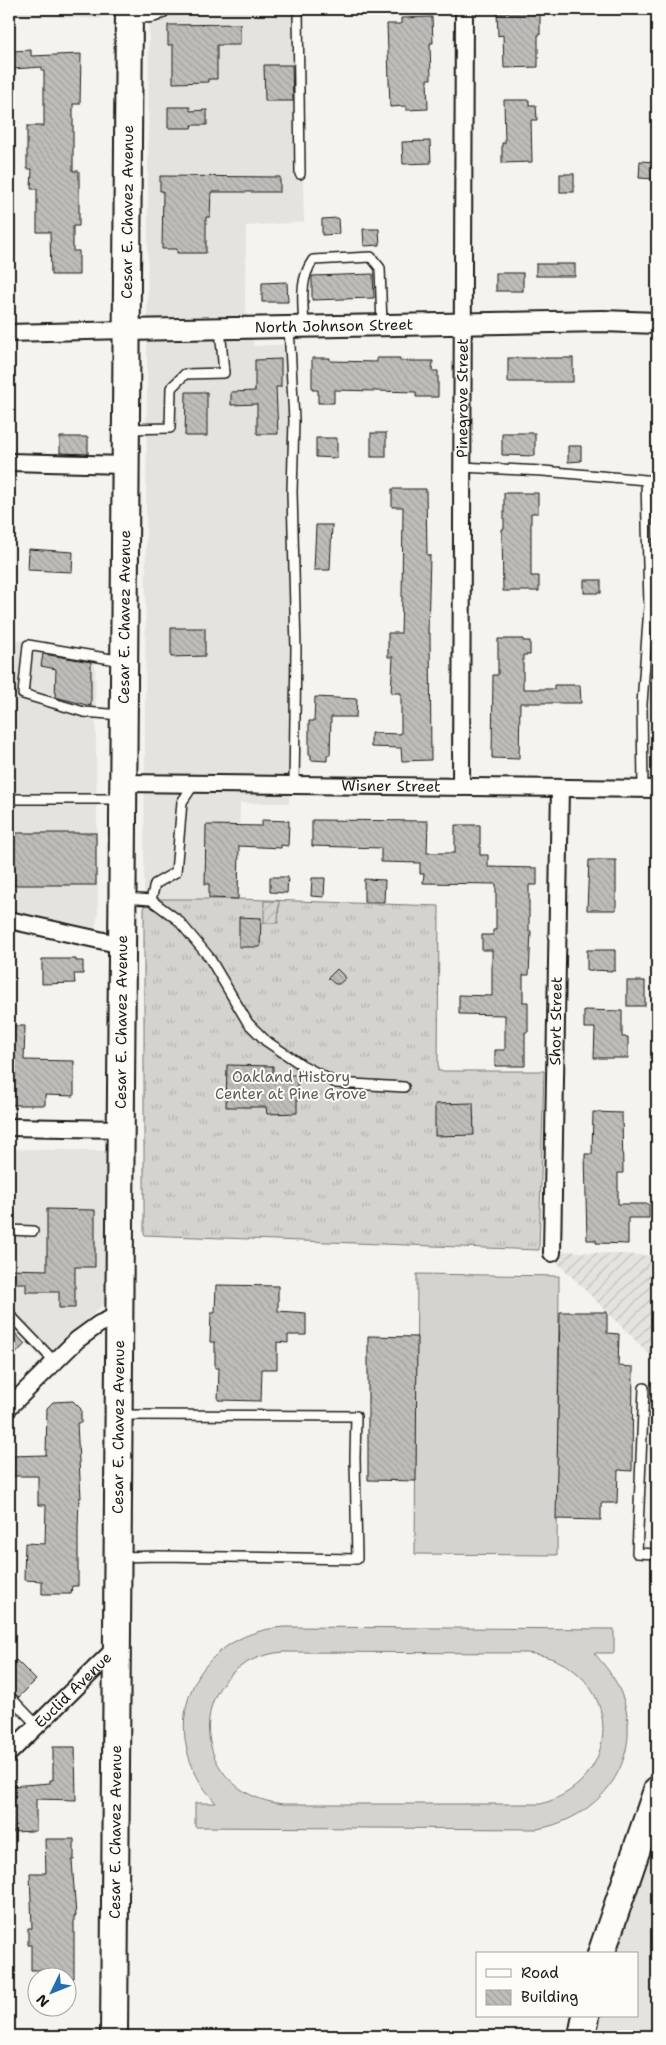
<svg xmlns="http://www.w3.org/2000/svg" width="666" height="2045" font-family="'Shantell Sans',sans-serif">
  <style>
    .built { fill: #e4e3de }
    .industrial { fill: url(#industrial-furrows) }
    .grass { fill: url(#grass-tufts); stroke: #787876 }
    .garden { fill: url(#garden-furrows); stroke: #787876 }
    .pitch { fill: #d4d3cf; stroke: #787876; fill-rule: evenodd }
    .building { fill: url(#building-back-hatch); stroke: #1c1c1c }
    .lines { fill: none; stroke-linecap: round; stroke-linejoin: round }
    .service-casing { stroke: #1c1c1c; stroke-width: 12 }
    .minor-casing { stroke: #1c1c1c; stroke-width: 20 }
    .tertiary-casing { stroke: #1c1c1c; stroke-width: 24 }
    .primary-casing { stroke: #1c1c1c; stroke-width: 30 }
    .service { stroke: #fdfcf7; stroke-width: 9 }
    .minor { stroke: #fdfcf7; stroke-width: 16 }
    .tertiary { stroke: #fdfcf7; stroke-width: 20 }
    .primary { stroke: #fdfcf7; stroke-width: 26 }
    .labels { text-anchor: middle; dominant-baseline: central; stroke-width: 4; stroke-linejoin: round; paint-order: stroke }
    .street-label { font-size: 15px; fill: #1c1c1c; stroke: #fdfcf7 }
    .park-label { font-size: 15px; fill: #5c5c5b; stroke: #fdfcf7 }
  </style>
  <defs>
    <pattern id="industrial-furrows" width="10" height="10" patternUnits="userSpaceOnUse" patternTransform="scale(1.25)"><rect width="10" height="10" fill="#e4e3de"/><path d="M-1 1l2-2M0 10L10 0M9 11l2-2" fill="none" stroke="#c3c2be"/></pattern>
    <pattern id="grass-tufts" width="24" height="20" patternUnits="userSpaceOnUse" patternTransform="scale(1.25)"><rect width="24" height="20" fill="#d4d3cf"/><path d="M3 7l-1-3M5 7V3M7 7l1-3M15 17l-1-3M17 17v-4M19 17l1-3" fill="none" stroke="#b5b5b1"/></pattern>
    <pattern id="garden-furrows" width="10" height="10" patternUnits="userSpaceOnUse" patternTransform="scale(1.25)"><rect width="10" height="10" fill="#d4d3cf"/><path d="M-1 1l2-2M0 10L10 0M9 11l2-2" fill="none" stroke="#b5b5b1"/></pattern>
    <pattern id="building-back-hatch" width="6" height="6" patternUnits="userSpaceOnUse" patternTransform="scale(1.25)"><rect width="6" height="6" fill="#bebdba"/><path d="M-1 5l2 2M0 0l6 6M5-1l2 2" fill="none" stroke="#a3a29f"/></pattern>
  </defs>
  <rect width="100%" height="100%" fill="#f4f3ee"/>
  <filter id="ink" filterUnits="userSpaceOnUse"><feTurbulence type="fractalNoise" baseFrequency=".02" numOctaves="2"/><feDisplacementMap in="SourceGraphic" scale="10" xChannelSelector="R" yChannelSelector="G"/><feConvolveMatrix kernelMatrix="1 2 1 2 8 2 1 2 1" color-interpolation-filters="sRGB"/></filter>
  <g filter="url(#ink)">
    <g class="built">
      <path d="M9 9H101V19L9 15Z"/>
      <path d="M149 9H299L304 222 246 226 245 306 254 346 290 344 291 769 289 803H240L238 899H144Z"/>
      <path d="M9 638 95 653 98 915 95 929 9 910Z"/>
      <path d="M9 1149 109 1151 107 1301 44 1361 9 1325Z"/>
      <path d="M657 1790V2036H582L586 2016H637V1954H601Z"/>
    </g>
    <path class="industrial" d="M545 1250 657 1256V1362Z"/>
    <path class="grass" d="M144 899H238L439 906 438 1071H544L539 1250 144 1235Z"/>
    <path class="garden" d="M264 901H279L278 923H264Z"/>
    <g class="pitch">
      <path d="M417 1274 559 1276 557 1555 415 1554Z"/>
      <path d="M284 1627 614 1629V1653H594C603 1663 611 1673 617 1684 650 1751 606 1817 537 1829L195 1827V1803H216C152 1734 190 1634 284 1627ZM284 1652 527 1653C620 1662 631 1778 541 1804H283C183 1793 184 1660 284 1652Z"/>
    </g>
    <g class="building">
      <path d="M540 12V35H538V67L504 68 503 35 498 36 497 13Z"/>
      <path d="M432 17 433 43H430L431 79H427L428 109 406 110V106L390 107 387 24H401V18Z"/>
      <path d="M240 24V45H217V79H208V82L173 83V45H168V25Z"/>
      <path d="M31 50V56L81 54 80 104H73V171H79V226H73V251H79V275H51L50 232H37V189H31L32 169H27V126H44V71H42V67L13 69 12 51Z"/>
      <path d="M264 65H292L293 101H265Z"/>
      <path d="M504 100H529V105H536L537 120H531L532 162 502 163V143H505Z"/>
      <path d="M168 107H190V111L207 110V125H192L191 128H168Z"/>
      <path d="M430 141 431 163 403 164 402 142Z"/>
      <path d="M640 161 656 162 655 179 639 178Z"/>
      <rect x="560" y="174" width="14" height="18"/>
      <path d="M160 176 280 177V192H211L210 217H206V253H177V249H162L163 191H160Z"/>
      <path d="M338 218 339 234 322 235V219Z"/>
      <path d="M363 229H379L380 245 364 246Z"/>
      <rect x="536" y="264" width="39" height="12"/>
      <rect x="496" y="273" width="27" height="18"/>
      <path d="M373 274 374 298 312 300V276Z"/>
      <path d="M287 282 288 302H262V283Z"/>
      <path d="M312 358H330V361L377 362V358H400V361H433L432 371H438V397H416V392L334 390V403H318V390H312Z"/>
      <rect x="508" y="358" width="65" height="24"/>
      <path d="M281 359V387H276L278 434H257V404L231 405V392L255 391V360Z"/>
      <path d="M186 392H207V436H185Z"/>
      <rect x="371" y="433" width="15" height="24"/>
      <path d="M502 433H535V456L502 455Z"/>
      <path d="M60 437H88V454L60 453Z"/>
      <path d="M316 438H337V458L316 457Z"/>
      <path d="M568 446H581V461L568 462Z"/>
      <path d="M392 489H426L427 555H430L428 633H430L431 760 402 761 401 748 371 747V733L401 734V693H391L393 657H388V633H401L402 598 403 507H392Z"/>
      <path d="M504 493H538V513H531V576H539V591H503L502 529H504Z"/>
      <path d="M316 525H332L330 570H314Z"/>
      <path d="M29 549 73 552 72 572 28 570Z"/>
      <rect x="584" y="580" width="17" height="13"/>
      <path d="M171 628H205V656L171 657Z"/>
      <path d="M498 639H523V641H530V655H523V689H554V685H580L581 703H520L519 759 492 758 493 675H498Z"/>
      <path d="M43 654 91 662V706L55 697 56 669 41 666Z"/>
      <path d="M315 697 357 699 356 717H331L330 755H327V761L311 760V755H309V721H314Z"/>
      <path d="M262 820 289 821 288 846 281 845V848L239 846 238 899 209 898V884H205L206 825 262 826Z"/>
      <path d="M312 820 428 821 427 853H455V825H480V855H488V867L537 868V885H529V931H531L529 975H523V1002H528V1032H525V1066H495V1050H505V1015L459 1014V995L492 996V950H482V935H493V930H496V884L423 883 424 874H420V863L381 862V848L312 846Z"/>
      <rect x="9" y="833" width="87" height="52"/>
      <path d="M589 860H616V910H587Z"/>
      <path d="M270 877H288L287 893 270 892Z"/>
      <path d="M312 878H325L324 897 311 896Z"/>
      <path d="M364 879 385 880 384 902H364Z"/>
      <path d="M239 917 261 918 260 947H239Z"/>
      <path d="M587 950H615V971L587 970Z"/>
      <path d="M42 959H76V961H83V974H74L75 983 42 984Z"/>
      <path d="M337 969 346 978 339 984H335L328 978Z"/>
      <rect x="627" y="981" width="18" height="25"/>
      <path d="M584 1010 622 1011V1037H628V1058H594L595 1028H584Z"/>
      <path d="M9 1026H25L24 1060 74 1061V1096L45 1095V1105H9Z"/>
      <path d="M227 1065 273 1066V1075H297V1113L267 1114 266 1107H226Z"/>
      <path d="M473 1103 474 1135 435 1136V1104Z"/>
      <path d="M593 1112 622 1113 623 1173H618V1204H649V1218H628V1244L596 1243V1240H587L585 1154H592Z"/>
      <path d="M47 1209 95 1210V1267H75V1308H59V1292H26V1283H9V1269L47 1270Z"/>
      <path d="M216 1285 278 1286V1311L306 1313V1335H288V1343L277 1342V1369H262L261 1401 218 1400 219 1368H215V1342H210L211 1313H215Z"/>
      <path d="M560 1312H607V1333L619 1334 618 1366 633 1367 632 1471 618 1470 617 1503H601V1520L556 1519Z"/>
      <path d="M9 1327 25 1344 9 1361Z"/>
      <path d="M368 1336 417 1337 416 1481 368 1480Z"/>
      <path d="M73 1401 81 1409V1423H77L81 1498H79L78 1528V1586H72L71 1594H42V1581L24 1580 25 1543 45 1544 46 1505H38V1476H9V1456L46 1455 47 1408 53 1402Z"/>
      <path d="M16 1660 36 1680 19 1697 9 1690V1667Z"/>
      <path d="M53 1747H75L76 1800 36 1799V1831L12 1832 11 1786 50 1783V1780H53Z"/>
      <path d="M45 1839H74V1860H72L76 1916H74V1978H44V1970H31V1945H28V1928H32L30 1873H46Z"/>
    </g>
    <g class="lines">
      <defs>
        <g id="service">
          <path d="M298 9 300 174"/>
          <path d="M132 17C145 18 158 20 167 9"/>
          <path d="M289 327 294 420 292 492 296 649 294 785"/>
          <path d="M304 327C303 302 299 280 313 260L371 257 380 268 382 325"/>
          <path d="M129 429 170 428 171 388 185 374 224 373 220 328"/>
          <path d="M462 467 543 471 657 481"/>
          <path d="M121 715 84 712 23 694 28 645 123 661"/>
          <path d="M643 789 642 704 649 607 646 481"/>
          <path d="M9 799H120"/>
          <path d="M125 898 151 900 178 920 209 957 248 1023 266 1041 302 1065 336 1083 404 1087"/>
          <path d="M151 900 155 884 176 872 182 802 194 784"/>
          <path d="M9 1230 33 1231"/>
          <path d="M9 1314 55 1362"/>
          <path d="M644 1388 637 1553 657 1554"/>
          <path d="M120 1557 158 1556 357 1559 355 1458 356 1416 121 1415"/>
          <path d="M9 1696 37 1725"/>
        </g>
        <g id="minor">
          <path d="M9 333 126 330"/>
          <path d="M9 462 125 465"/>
          <path id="s1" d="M123 783 657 789"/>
          <path id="s2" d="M461 787 464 9"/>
          <path d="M9 920 122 945"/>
          <path d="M9 1127 121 1129"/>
          <path id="s3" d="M552 1253 560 788"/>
          <path d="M9 1407 77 1340 99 1324 119 1315"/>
          <path id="s4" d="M9 1753 117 1647"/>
        </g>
        <g id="tertiary">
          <path id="s5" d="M126 330 602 321 657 323"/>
        </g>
        <g id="primary">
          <path d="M601 1954 657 1790"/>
          <path id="s6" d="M114 2036 129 9"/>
          <path d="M582 2036 586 2016"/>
        </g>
      </defs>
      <use href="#service" class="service-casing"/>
      <use href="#minor" class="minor-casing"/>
      <use href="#tertiary" class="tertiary-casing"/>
      <use href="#primary" class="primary-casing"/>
      <use href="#service" class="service"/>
      <use href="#minor" class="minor"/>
      <use href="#tertiary" class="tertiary"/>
      <use href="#primary" class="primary"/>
    </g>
  </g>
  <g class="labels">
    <g class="street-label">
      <text stroke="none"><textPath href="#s6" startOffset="1824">Cesar E. Chavez Avenue</textPath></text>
      <text stroke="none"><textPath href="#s5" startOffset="208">North Johnson Street</textPath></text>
      <text stroke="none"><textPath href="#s2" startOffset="389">Pinegrove Street</textPath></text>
      <text stroke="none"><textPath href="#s6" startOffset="1419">Cesar E. Chavez Avenue</textPath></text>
      <text stroke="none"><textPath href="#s1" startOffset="268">Wisner Street</textPath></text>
      <text stroke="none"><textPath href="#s3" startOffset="232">Short Street</textPath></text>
      <text stroke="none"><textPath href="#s6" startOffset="1014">Cesar E. Chavez Avenue</textPath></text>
      <text stroke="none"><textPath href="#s6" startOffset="609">Cesar E. Chavez Avenue</textPath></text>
      <text stroke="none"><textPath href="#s4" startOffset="90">Euclid Avenue</textPath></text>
      <text stroke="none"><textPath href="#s6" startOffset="204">Cesar E. Chavez Avenue</textPath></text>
    </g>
    <g class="park-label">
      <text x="291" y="1077">Oakland History<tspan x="291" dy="17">Center at Pine Grove</tspan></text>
    </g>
  </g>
  <rect width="666" height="2045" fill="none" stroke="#fdfcf7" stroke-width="30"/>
  <rect x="15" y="15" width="636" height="2015" fill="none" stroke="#1c1c1c" stroke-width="2" filter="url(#ink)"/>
  <rect x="476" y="1952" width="162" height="65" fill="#fdfcf7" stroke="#a3a29f"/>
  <rect x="486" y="1969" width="25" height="8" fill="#fdfcf7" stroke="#a3a29f"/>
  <text x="521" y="1978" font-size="15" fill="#1c1c1c">Road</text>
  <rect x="486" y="1990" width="25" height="15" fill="url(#building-back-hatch)" stroke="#a3a29f"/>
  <text x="521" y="2002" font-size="15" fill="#1c1c1c">Building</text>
  <g transform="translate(52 1992) rotate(227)"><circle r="24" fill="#fdfcf7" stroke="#a3a29f"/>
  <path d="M0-4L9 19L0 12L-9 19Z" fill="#1f6fb2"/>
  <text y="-8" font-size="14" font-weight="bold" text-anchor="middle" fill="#1c1c1c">N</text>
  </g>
</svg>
